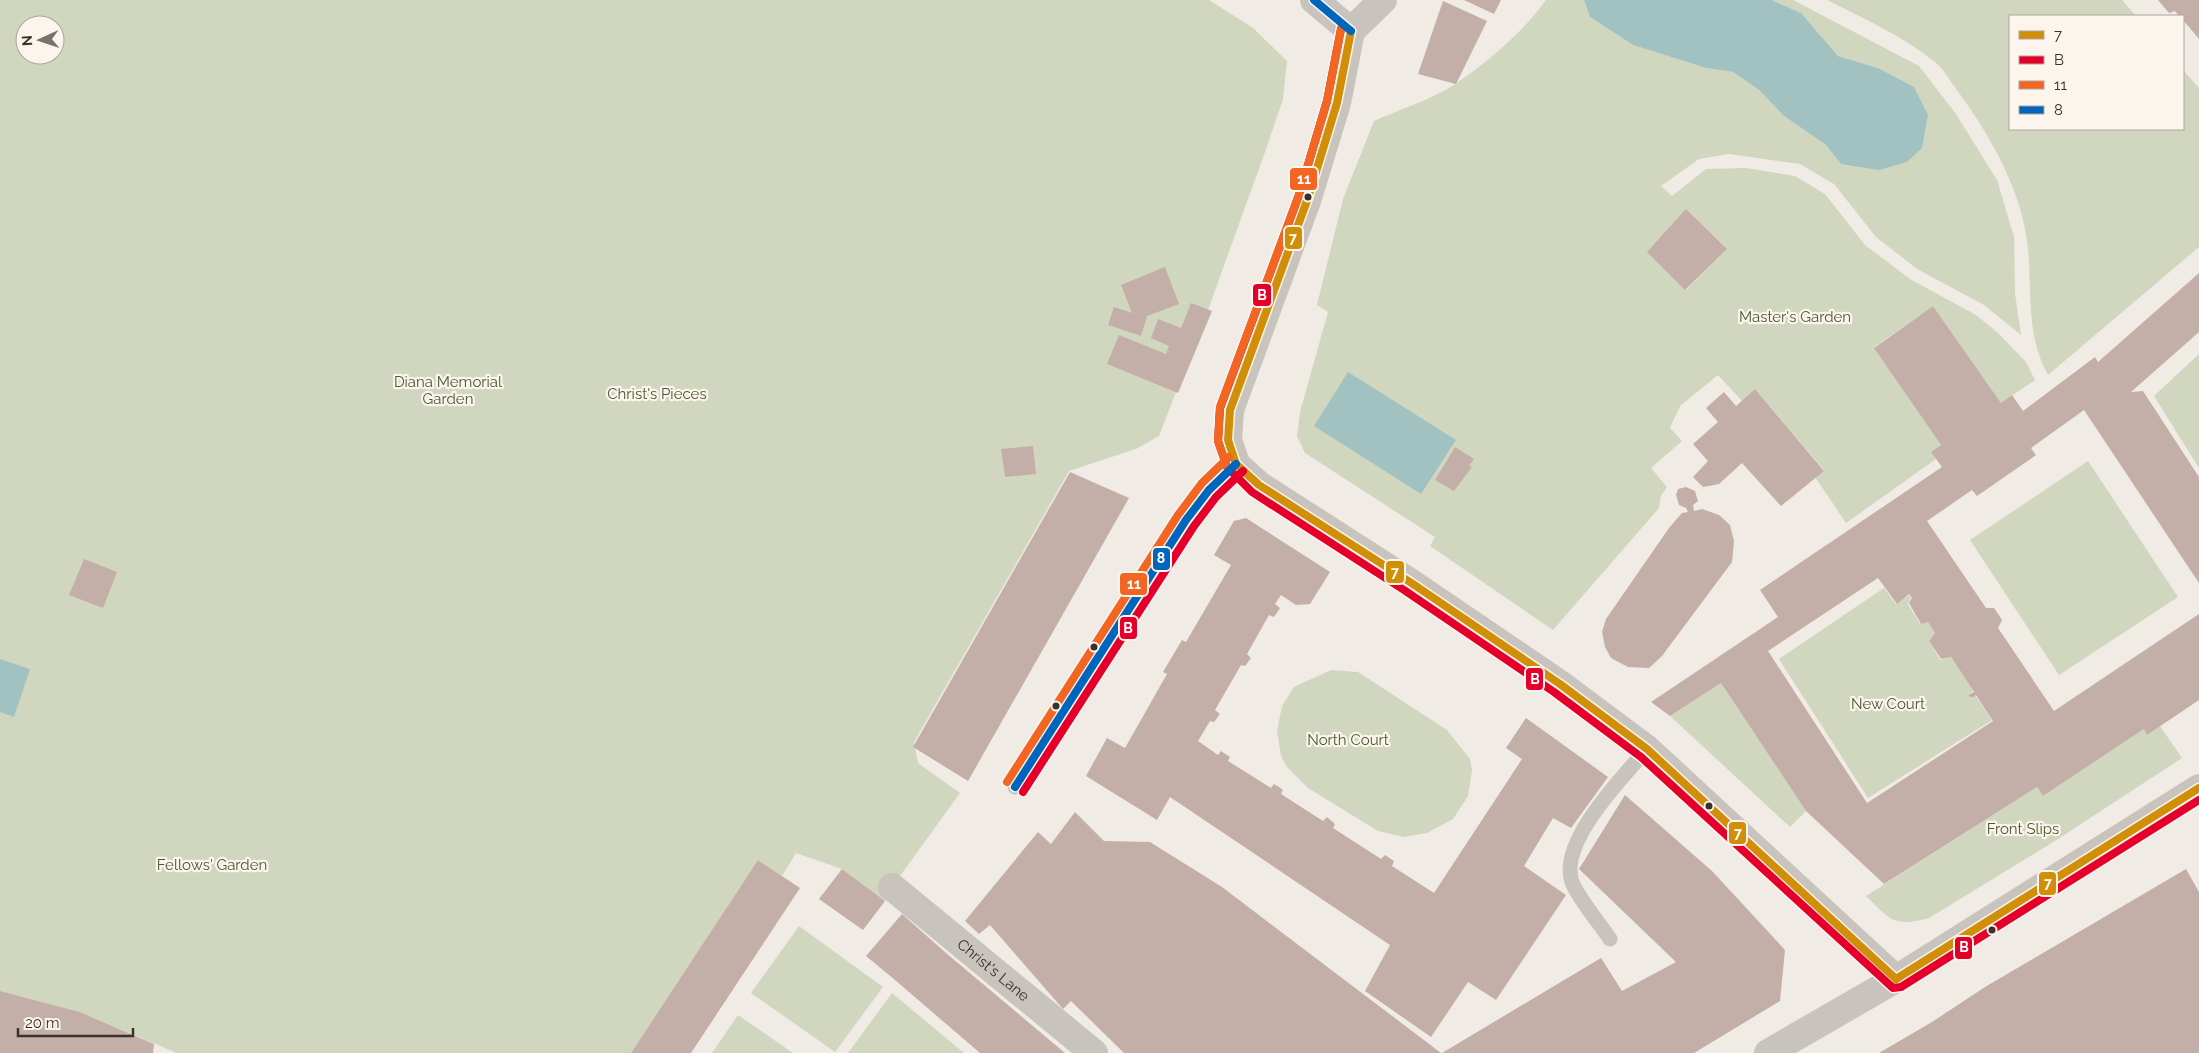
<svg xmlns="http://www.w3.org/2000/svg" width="2199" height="1053" font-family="Raleway,sans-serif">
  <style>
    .green { fill: #d1d6bf; fill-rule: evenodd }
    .water { fill: #a1c2c1 }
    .building { fill: #c3afa7; fill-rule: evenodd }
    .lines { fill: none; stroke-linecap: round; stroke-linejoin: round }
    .lane { stroke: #c9c3be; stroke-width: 15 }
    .street { stroke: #c9c3be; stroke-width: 28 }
    .bus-1-casing { stroke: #fbf5ee; stroke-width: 11 }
    .bus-2-casing { stroke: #fbf5ee; stroke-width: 11 }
    .bus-3-casing { stroke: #fbf5ee; stroke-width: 11 }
    .bus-4-casing { stroke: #fbf5ee; stroke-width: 11 }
    .bus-1 { stroke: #d18e09; stroke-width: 8 }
    .bus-2 { stroke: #e4002b; stroke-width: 8 }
    .bus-3 { stroke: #f26522; stroke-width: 8 }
    .bus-4 { stroke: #0065bd; stroke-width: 8 }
    .bus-dot { fill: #3b302b; stroke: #fbf5ee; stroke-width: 2 }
    .labels { text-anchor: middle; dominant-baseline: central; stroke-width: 4.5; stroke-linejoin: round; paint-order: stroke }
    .park-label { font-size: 15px; fill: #4a5a2e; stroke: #fbf5ee }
    .street-label { font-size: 15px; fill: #3b302b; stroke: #fbf5ee }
    .line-badge { stroke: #fbf5ee; stroke-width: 2 }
    .badge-label { font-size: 14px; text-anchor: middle; font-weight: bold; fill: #fff }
  </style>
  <rect width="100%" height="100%" fill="#f0ebe5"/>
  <g class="green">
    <path d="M0 0H1209L1253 28 1287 61 1283 99 1265 152 1208 310 1159 436 1136 449 1069 471 914 742 918 763 960 793 892 887 885 901 842 869 796 853 782 876 758 860 631 1053H177L80 1012 0 991ZM25 25H55V55H25Z"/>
    <path d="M1546 0H1584L1590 17 1633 45 1706 68 1733 72 1759 90 1784 116 1826 145 1841 164 1878 68 1838 56 1801 13 1772 0H1793L1919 66 1956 114 1997 180 2014 237 2015 293 2021 335 1984 305 1917 269 1876 237 1834 184 1800 164 1729 154 1699 159 1661 186 1672 196 1706 169 1746 168 1795 176 1825 194 1865 245 1910 279 1976 315 1997 332 2026 362 2035 380 2001 403 1933 306 1874 347 1941 445 1932 452 1936 459 1846 523 1815 477 1824 470 1755 389 1742 401 1718 375 1680 406 1670 428 1682 441 1651 468 1667 487 1661 496 1659 508 1553 630 1430 546 1435 537 1305 453 1297 436 1300 412 1328 312 1317 305 1343 199 1374 121C1399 110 1435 98 1457 83 1490 60 1523 32 1546 0ZM1686 209 1727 249 1686 290H1685Z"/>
    <path d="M1827 0H2122L2136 16H2010V129H2183V70L2199 88V247L2048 375C2023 330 2034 282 2026 234 2017 181 1986 129 1954 86 1948 78 1943 68 1935 62 1903 36 1864 19 1827 0Z"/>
    <path d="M2199 354V468L2154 396Z"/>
    <path d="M2088 461 2178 597 2059 675 1970 540Z"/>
    <path d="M1884 588 1896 604 1909 595 1911 598 1908 604 1920 624 1928 622 1935 633 1929 641 1940 660 1951 657 1973 691 1968 695 1971 699 1975 695 1992 720 1868 798 1779 659Z"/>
    <path d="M1331 670 1358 672 1447 730 1470 759 1472 770 1468 796 1453 819 1427 833 1403 837 1378 831 1308 788 1287 767 1281 756 1277 731 1282 706 1294 687Z"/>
    <path d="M1721 683 1806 811 1790 827 1670 716Z"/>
    <path d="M2160 726 2182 758 2055 841 1929 918C1893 927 1892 921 1866 896L2037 787 2043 796 2144 729 2147 734Z"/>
    <path d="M799 926 883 987 835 1052 751 993Z"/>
    <path d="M892 993 964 1053H848Z"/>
    <path d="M738 1015 793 1053H712Z"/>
  </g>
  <g class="water">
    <path d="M1584 0H1772L1801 13 1838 56 1878 68 1914 87 1928 115 1922 148 1907 162 1879 170 1841 164 1826 145 1784 116 1759 90 1733 72 1706 68 1633 45 1590 17Z"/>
    <path d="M1348 372 1456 440 1421 494 1314 426Z"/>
    <path d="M0 659 30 669 14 717 0 712Z"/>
  </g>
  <g class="building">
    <path d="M1464 0H1501L1494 14Z"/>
    <path d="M2158 0H2199V39L2183 20V16H2179L2175 11 2169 13Z"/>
    <path d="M1443 1 1487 21 1456 84 1418 74Z"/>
    <path d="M1686 209 1727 249 1685 290 1647 252Z"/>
    <path d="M1165 267 1179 304 1147 316 1141 336 1108 325 1114 307 1132 313 1121 285Z"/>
    <path d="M2199 273V332L2131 392 2143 391 2199 477V583L2084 410 2031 448 2036 455 1977 496 1972 490 1927 521 1986 608H1994L2002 620 1998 628 2054 711 2199 614V700L2147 735 2144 729 2043 796 2037 787 1884 884 1806 811 1721 683 1670 716 1651 702 1778 617 1760 590 1942 467 1931 452 1941 445 1874 348 1933 306 2001 403 2012 395 2023 411 2095 357 2098 362ZM1878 578 1897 604 1909 594 1912 598 1909 603 1921 624 1928 622 1935 633 1929 641 1941 659 1951 657 1974 692 1968 695 1971 698 1976 695 1993 721 1867 803 1768 651Z"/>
    <path d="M1191 303 1212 311 1178 393 1107 364 1119 335 1166 354 1169 346 1151 338 1158 319 1181 328Z"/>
    <path d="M1755 389 1824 471 1781 506 1742 463 1719 484 1703 487 1693 477 1708 461 1693 444 1718 422 1706 408 1724 392 1736 406Z"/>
    <path d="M1033 446 1036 474 1005 477 1001 449Z"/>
    <path d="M1455 447 1474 459 1469 466 1472 467 1454 491 1435 480Z"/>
    <path d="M1070 472 1129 498 968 781 913 747Z"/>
    <path d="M1686 487 1695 491 1698 501 1693 505 1694 511 1702 509 1719 515 1730 525 1734 541 1732 562 1662 656 1649 668 1628 667 1611 658 1605 647 1602 632 1606 619 1669 528 1682 513 1688 512 1686 508 1679 505 1676 495 1678 489Z"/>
    <path d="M1246 518 1330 572 1310 604 1296 605 1281 595 1275 604 1280 608 1274 617 1269 615 1247 654 1251 658 1245 666 1241 665 1215 710 1220 714 1214 722 1210 721 1198 741 1218 755 1221 751 1230 757 1228 761 1271 788 1274 784 1279 787 1283 790 1281 794 1323 821 1327 817 1335 824 1333 828 1381 859 1385 855 1394 861 1392 866 1434 893 1522 759 1506 748 1526 718 1608 777 1571 828 1553 818 1524 866 1566 895 1496 1000 1468 982 1431 1037 1365 991 1390 945 1170 797 1157 820 1086 776 1107 738 1125 748 1167 674 1163 672 1182 640 1186 642 1231 565 1214 555 1234 521Z"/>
    <path d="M84 559 117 572 103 608 69 595Z"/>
    <path d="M1625 795 1712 871 1785 950 1780 1001 1694 1053H1442L1601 958 1622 991 1676 962 1579 869Z"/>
    <path d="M1075 812 1104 841 1150 842 1222 887 1441 1053H1124L1071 1001 1063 1009 990 925 979 934 965 921 1038 832 1051 844Z"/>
    <path d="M758 860 800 888 691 1053H631Z"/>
    <path d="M842 869 885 901 863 930 819 899Z"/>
    <path d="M2186 869 2199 892V1053H1879L1932 1022 1985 987Z"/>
    <path d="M902 914 946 953 1065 1053H980L895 980 866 956Z"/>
    <path d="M0 991 80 1012 154 1044 153 1053H0Z"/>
  </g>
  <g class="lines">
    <g class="lane">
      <path d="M1015 787 1186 520 1209 490 1236 464"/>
      <path d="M1610 939C1600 924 1578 898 1572 882 1558 842 1623 777 1647 749"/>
    </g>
    <g class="street">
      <path d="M1314 0 1351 31"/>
      <path d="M1351 31 1337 103 1308 198 1230 410 1228 440 1236 464 1259 485 1410 582 1560 684 1647 749 1896 979"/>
      <path d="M1351 31 1383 0"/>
      <path id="s1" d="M892 887 1094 1053"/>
      <path d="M1768 1053 1896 979 2199 788"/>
    </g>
    <defs>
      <g id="bus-1">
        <path d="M1351 31 1337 103 1308 198 1230 410 1228 440 1236 464 1259 485 1410 582 1560 684 1647 749 1896 979"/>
        <path d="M1896 979 2199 788"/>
      </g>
      <g id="bus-2">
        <path d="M1341 29 1327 101 1299 195 1220 408 1218 441 1227 467 1252 492 1404 590 1554 692 1641 757 1893 988 1901 987 2199 800"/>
        <path d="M1023 792 1194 526 1216 497 1243 471"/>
      </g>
      <g id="bus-3">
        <path d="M1227 467 1218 441 1220 407 1299 195 1327 101 1341 29"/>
        <path d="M1007 782 1178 515 1202 483 1229 457"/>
      </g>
      <g id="bus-4">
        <path d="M1314 0 1351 31"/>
        <path d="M1015 787 1186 520 1209 490 1236 464"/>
      </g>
    </defs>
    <use href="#bus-1" class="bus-1-casing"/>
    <use href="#bus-2" class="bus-2-casing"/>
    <use href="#bus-3" class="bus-3-casing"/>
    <use href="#bus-4" class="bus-4-casing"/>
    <use href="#bus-1" class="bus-1"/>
    <use href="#bus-2" class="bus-2"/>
    <use href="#bus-3" class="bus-3"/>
    <use href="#bus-4" class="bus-4"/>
  </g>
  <g class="bus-dot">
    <circle cx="1308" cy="197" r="4.5"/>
    <circle cx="1094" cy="647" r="4.5"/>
    <circle cx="1056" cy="706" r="4.5"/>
    <circle cx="1709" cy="806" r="4.5"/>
    <circle cx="1992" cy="930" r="4.5"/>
  </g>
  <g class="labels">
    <g class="park-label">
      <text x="1795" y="317">Master's Garden</text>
      <text x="448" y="382">Diana Memorial<tspan x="448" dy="17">Garden</tspan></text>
      <text x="657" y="394">Christ's Pieces</text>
      <text x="1888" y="704">New Court</text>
      <text x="1348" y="740">North Court</text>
      <text x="2023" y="829">Front Slips</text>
      <text x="212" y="865">Fellows' Garden</text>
    </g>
    <g class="street-label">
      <text stroke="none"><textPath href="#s1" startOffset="131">Christ's Lane</textPath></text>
    </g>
  </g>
  <g class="line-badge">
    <rect x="1289" y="167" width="29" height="24" rx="5" fill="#f26522"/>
    <rect x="1284" y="226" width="19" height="24" rx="5" fill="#d18e09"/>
    <rect x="1252" y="283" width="20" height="24" rx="5" fill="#e4002b"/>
    <rect x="1152" y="547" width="19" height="24" rx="5" fill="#0065bd"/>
    <rect x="1385" y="560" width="20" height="24" rx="5" fill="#d18e09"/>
    <rect x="1119" y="572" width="29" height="24" rx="5" fill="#f26522"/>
    <rect x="1119" y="616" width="19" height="24" rx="5" fill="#e4002b"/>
    <rect x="1525" y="667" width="19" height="24" rx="5" fill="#e4002b"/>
    <rect x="1728" y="821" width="19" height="24" rx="5" fill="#d18e09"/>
    <rect x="2038" y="871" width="19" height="25" rx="5" fill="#d18e09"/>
    <rect x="1954" y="936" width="19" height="24" rx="5" fill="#e4002b"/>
  </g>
  <g class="badge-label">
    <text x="1304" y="184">11</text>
    <text x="1293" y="243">7</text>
    <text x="1262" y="300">B</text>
    <text x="1161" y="563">8</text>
    <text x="1395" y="577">7</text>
    <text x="1134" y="589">11</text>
    <text x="1128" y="633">B</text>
    <text x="1535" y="684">B</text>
    <text x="1738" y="838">7</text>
    <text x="2048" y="888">7</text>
    <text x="1964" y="952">B</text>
  </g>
  <rect x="2009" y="15" width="175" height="115" fill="#fbf5ee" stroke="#aea6a0"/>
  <rect x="2019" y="31" width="25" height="8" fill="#d18e09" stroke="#aea6a0"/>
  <text x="2054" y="40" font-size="15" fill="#3b302b">7</text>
  <rect x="2019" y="56" width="25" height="8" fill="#e4002b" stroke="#aea6a0"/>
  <text x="2054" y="65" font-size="15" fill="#3b302b">B</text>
  <rect x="2019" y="81" width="25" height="8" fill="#f26522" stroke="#aea6a0"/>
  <text x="2054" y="90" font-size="15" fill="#3b302b">11</text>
  <rect x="2019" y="106" width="25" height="8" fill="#0065bd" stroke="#aea6a0"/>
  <text x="2054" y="115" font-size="15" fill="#3b302b">8</text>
  <g transform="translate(40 40) rotate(267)"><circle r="24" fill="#fbf5ee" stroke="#aea6a0"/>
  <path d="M0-4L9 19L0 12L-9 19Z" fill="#7a716c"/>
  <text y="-8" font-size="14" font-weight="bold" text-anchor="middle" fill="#3b302b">N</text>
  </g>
  <path d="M18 1028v8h115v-8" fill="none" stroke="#3b302b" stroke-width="2.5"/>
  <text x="25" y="1028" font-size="15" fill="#3b302b" stroke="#fbf5ee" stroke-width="4" paint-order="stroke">20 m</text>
</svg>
